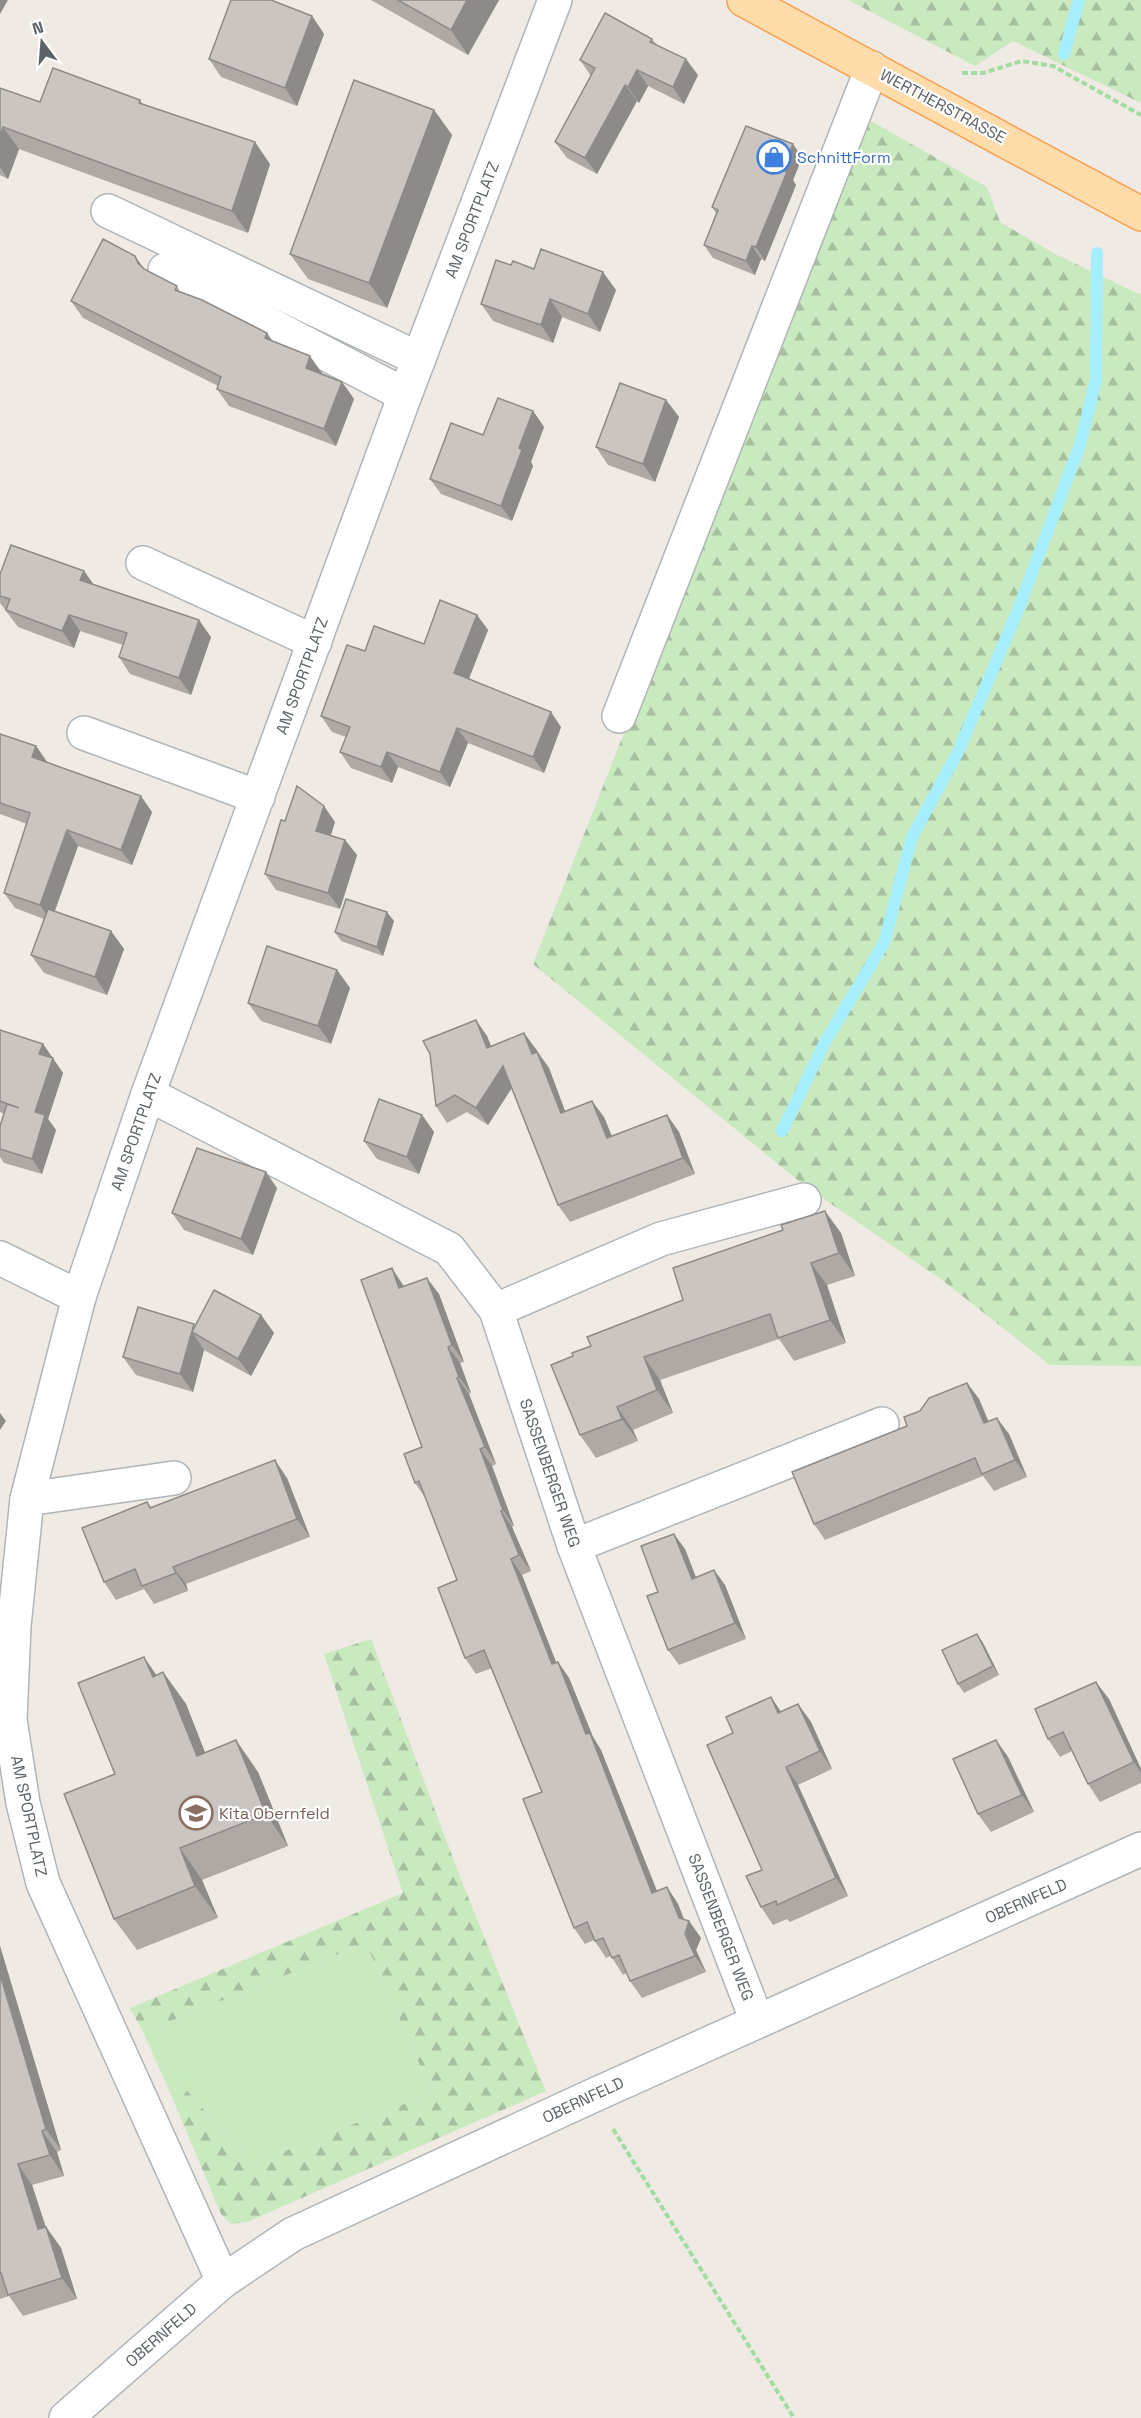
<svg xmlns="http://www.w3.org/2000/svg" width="1141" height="2418" font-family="'Space Grotesk',sans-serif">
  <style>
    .green { fill: #c9e9bf }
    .forest { fill: url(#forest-firs) }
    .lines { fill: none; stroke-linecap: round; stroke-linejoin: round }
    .stream { stroke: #a5eeff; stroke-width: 12 }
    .minor-casing { stroke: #b0b5b8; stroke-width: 36 }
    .major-casing { stroke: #fba151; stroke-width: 36 }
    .path { stroke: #a1dca2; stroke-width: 4; stroke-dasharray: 6 3; stroke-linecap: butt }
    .minor { stroke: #fff; stroke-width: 33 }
    .major { stroke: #ffdcaa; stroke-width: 33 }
    .wall { fill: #afa9a6 }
    .shaded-wall { fill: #8e8a87 }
    .building { fill: #cbc5c1; stroke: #8e8a87; stroke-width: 1.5 }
    .labels { text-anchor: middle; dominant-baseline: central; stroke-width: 4.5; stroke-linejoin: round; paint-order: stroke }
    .street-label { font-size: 16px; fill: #5c6366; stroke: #fff }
    .shop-label { font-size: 16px; fill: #366cbe; stroke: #fff; text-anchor: start }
    .education-label { font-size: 16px; fill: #785e54; stroke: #fff; text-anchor: start }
  </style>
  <defs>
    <pattern id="forest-firs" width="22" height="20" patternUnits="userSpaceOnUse" patternTransform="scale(1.5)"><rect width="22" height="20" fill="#c9e9bf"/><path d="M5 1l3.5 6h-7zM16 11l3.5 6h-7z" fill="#a6c09f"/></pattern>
  </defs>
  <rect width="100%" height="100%" fill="#f0eae4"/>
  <path class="green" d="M366 1943 432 2093 252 2164 183 2086 169 2090 143 2032Z"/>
  <g class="forest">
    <path d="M848 0H1141V103L1013 41 975 66Z"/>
    <path d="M866 118 987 187 1000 222 1055 254 1141 295V1366L1050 1365 942 1280 805 1186 533 964Z"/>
    <path d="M371 1639 460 1877 546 2091 247 2222 231 2224 221 2214 169 2090 183 2086 252 2164 432 2093 366 1943 143 2032 130 2008 403 1893 324 1654Z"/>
  </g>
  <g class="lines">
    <g class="stream">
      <path d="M1064 54 1079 0"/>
      <path d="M782 1131 825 1042 884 943 912 837 958 752 1018 610 1080 445 1096 380 1097 253"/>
    </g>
    <defs>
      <g id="minor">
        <path d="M108 211 419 359"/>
        <path d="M165 270 405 395"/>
        <path d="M143 563 315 642"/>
        <path d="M619 716 872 68"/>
        <path d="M84 733 258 797"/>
        <path d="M148 1094 449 1249 496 1310 574 1546 757 2021"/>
        <path d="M0 1258 79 1297"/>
        <path d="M496 1310 661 1239 804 1200"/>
        <path d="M27 1499 174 1478"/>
        <path d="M574 1546 882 1424"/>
        <path d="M223 2281 43 1883 23 1803 10 1720 14 1626 27 1499 79 1297 148 1094 405 395 555 0"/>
        <path d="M66 2418 223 2281 293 2234 592 2096 1141 1849"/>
      </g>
      <path id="major" d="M744 0 1141 214"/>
    </defs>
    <use href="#minor" class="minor-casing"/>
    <use href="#major" class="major-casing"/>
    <g class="path">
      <path d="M962 73H983L1022 61 1053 66 1141 115"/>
      <path d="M613 2129 794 2418"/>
    </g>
    <use href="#minor" class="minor"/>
    <use href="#major" class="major"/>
  </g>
  <g class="wall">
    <path d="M371 0H499L468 55Z"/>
    <path d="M312 16 324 34 297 106 221 77 209 59Z"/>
    <path d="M652 39 656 44 698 75 684 104 648 86 639 103 637 101 597 174 567 158 555 142 591 76 580 60Z"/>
    <path d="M0 88 40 102 140 100 143 104 270 164 248 233 19 149 8 179 0 175Z"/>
    <path d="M434 110 452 135 387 308 308 279 290 254Z"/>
    <path d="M793 144 802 158 793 180 796 185 765 261 761 259 755 275 713 258 704 245 716 213 712 207Z"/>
    <path d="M511 265 534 269 616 290 600 332 562 317 553 343 493 321 481 304Z"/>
    <path d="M145 270 177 286 180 292 267 333 272 341 322 373V374L342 382 354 399 336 446 229 406 217 389 218 386 83 318 71 301Z"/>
    <path d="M666 400 679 417 655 482 608 465 596 447Z"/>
    <path d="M533 411 544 427 531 462 533 466 512 521 441 494 430 479 483 435Z"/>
    <path d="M84 571 94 585 211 637 191 695 130 674 119 657 123 645 80 631 74 648 18 627 0 603V574Z"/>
    <path d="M477 615 488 630 469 679 561 727 544 773 468 743 450 787 398 767 392 783 351 768 340 752 346 737 332 732 321 716 365 651 424 644Z"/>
    <path d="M0 734 36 746 47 762V763L152 812 132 865 78 846 55 911 111 931 124 949 107 995 44 973 31 955 44 919 15 908 4 893 27 824 0 814Z"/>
    <path d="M335 822 331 835 345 840 357 855 340 909 276 890 265 874Z"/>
    <path d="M394 921 383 956 341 941 335 932Z"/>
    <path d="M337 970 350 988 331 1044 261 1021 248 1003Z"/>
    <path d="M0 1030 43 1044 63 1073 48 1119 56 1130 42 1174 4 1163 0 1157V1126L4 1114 0 1112Z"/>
    <path d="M487 1036 491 1046 536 1049 549 1068 565 1111 604 1117 612 1136 667 1115 679 1132 695 1174 570 1222 558 1205 512 1087 488 1125 467 1112 447 1123 436 1106Z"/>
    <path d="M422 1115 434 1132 419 1174 377 1159 364 1141Z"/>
    <path d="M277 1188 253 1255 184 1230 172 1213Z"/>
    <path d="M841 1233 855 1276 827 1285 846 1343 794 1361 779 1339 660 1380 673 1413 633 1430 638 1441 596 1458 580 1435 573 1356 591 1346Z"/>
    <path d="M403 1285 404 1286 439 1294 464 1362 460 1363 471 1393 469 1394 496 1464 492 1466 514 1526 512 1527 531 1571 522 1575 556 1662H558L569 1678 593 1737 601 1750 657 1891 667 1887 678 1904 684 1920 689 1921 701 1938 696 1950 706 1972 642 1998 630 1981 627 1973 623 1975 611 1956 606 1958 594 1940 585 1944 574 1928 542 1792 492 1668 476 1674 465 1658 457 1580 426 1499 415 1483 422 1447Z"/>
    <path d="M261 1315 274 1333 251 1376 204 1350 193 1392 136 1375 123 1357 195 1325Z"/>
    <path d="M967 1383 979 1399 988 1421 1009 1434 1027 1477 994 1491 983 1476 825 1540 814 1524 907 1426 920 1411Z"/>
    <path d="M287 1478 310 1537 186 1584 188 1591 154 1604 144 1589 116 1600 104 1582 147 1502 151 1507Z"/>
    <path d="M685 1549 696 1577 714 1570 725 1585 746 1639 679 1665 668 1650 658 1592Z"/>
    <path d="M977 1634 983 1643 999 1675 964 1693 958 1684Z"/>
    <path d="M163 1672 186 1704 205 1753 258 1772 288 1846 202 1880 218 1918 137 1950 114 1919 115 1774 157 1675Z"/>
    <path d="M771 1697 781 1712 798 1704 811 1722 832 1769 798 1785 848 1896 790 1922 787 1919 773 1925 761 1907 762 1870 733 1733Z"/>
    <path d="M1109 1699 1141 1769V1783L1100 1802 1088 1784 1072 1751 1060 1757 1048 1739Z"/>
    <path d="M996 1740 1008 1757 1034 1812 991 1832 978 1814Z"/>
    <path d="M0 1946 61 2150 57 2152 64 2176 32 2185 46 2227 61 2248 77 2299 23 2316 9 2296 0 2299Z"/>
  </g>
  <g class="shaded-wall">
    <path d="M0 0H8L0 14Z"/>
    <path d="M467 0H499L468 55 451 30Z"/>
    <path d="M312 16 324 34 297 106 285 88Z"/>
    <path d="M686 59 698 75 684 104 673 87Z"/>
    <path d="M637 70 648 86 639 103 628 87Z"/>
    <path d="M625 85 637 101 597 174 585 158Z"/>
    <path d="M434 110 452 135 387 308 369 283Z"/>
    <path d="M3 127 19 149 8 179 0 167V137Z"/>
    <path d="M255 142 270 164 248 233 232 211Z"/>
    <path d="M793 144 802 158 793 180 796 185 765 261 756 247 782 170Z"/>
    <path d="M752 246 761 259 755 275 746 261Z"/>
    <path d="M135 256 147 273 138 263Z"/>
    <path d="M603 272 616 290 600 332 588 314Z"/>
    <path d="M550 299 562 317 553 343 541 325Z"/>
    <path d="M267 333 279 351 265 338Z"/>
    <path d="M310 356 322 373 318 385 306 368Z"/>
    <path d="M342 382 354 399 336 446 324 429Z"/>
    <path d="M666 400 679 417 655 482 643 464Z"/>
    <path d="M533 411 544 427 531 462 533 466 512 521 501 506 519 448Z"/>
    <path d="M84 571 96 588 80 580Z"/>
    <path d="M69 615 80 631 74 648 62 631Z"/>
    <path d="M477 615 488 630 465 688 454 673Z"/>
    <path d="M199 620 211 637 191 695 179 678Z"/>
    <path d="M551 712 561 727 544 773 533 757Z"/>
    <path d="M457 728 468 743 450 787 440 772Z"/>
    <path d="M36 746 47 762 43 773 32 757Z"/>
    <path d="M387 752 398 767 392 783 381 767Z"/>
    <path d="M141 796 152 812 132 865 121 850Z"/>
    <path d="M324 806 335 822 327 846 316 831Z"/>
    <path d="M67 830 78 846 51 921 40 905Z"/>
    <path d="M345 840 357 855 340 909 328 893Z"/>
    <path d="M387 912 394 921 383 956 377 947Z"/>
    <path d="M111 931 124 949 107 995 95 977Z"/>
    <path d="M337 970 350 988 331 1044 318 1026Z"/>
    <path d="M476 1020 487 1036 498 1064 487 1048Z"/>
    <path d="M524 1033 536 1049 544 1070 532 1054Z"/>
    <path d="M43 1044 63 1073 48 1119 56 1130 42 1174 32 1159 39 1054Z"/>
    <path d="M537 1052 549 1068 572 1130 561 1113Z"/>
    <path d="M503 1066 515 1083 488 1125 476 1108Z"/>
    <path d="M592 1101 604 1117 619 1155 607 1138Z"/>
    <path d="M422 1115 434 1132 419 1174 407 1157Z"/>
    <path d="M667 1115 679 1132 695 1174 683 1158Z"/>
    <path d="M266 1172 277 1188 253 1255 241 1239Z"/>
    <path d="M825 1211 841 1233 855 1276 839 1253Z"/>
    <path d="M811 1263 827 1285 846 1343 830 1320Z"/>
    <path d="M392 1268 403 1285 411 1304 399 1288Z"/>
    <path d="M427 1278 439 1294 464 1362 452 1345Z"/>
    <path d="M261 1315 274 1333 251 1376 238 1359Z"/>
    <path d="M192 1332 204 1350 193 1392 180 1374Z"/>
    <path d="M448 1347 460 1363 471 1393 459 1377Z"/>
    <path d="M644 1357 660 1380 673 1413 657 1390Z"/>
    <path d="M457 1378 469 1394 496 1464 485 1447Z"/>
    <path d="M967 1383 979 1399 996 1439 984 1423Z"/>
    <path d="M617 1407 633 1430 638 1441 622 1419Z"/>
    <path d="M0 1413 6 1421 0 1430Z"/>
    <path d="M997 1418 1009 1434 1027 1477 1015 1460Z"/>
    <path d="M480 1449 492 1466 514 1526 503 1510Z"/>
    <path d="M275 1460 287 1478 310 1537 297 1519Z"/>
    <path d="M501 1511 512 1527 531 1571 519 1555Z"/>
    <path d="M674 1534 685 1549 702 1594 692 1579Z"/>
    <path d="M511 1559 522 1575 563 1680 552 1664Z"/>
    <path d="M173 1567 186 1584 188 1591 176 1573Z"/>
    <path d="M714 1570 725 1585 746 1639 735 1623Z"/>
    <path d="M977 1634 983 1643 999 1675 993 1666Z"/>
    <path d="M144 1657 166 1689 153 1677Z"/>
    <path d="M558 1662 569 1678 593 1737 601 1750 664 1909 652 1893 586 1734Z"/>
    <path d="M163 1672 186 1704 219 1788 197 1756Z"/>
    <path d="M1096 1682 1109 1699 1141 1769V1773L1134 1762Z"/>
    <path d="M771 1697 783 1715 778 1713Z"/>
    <path d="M798 1704 811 1722 832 1769 820 1751Z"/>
    <path d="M236 1740 258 1772 288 1846 266 1814Z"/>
    <path d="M996 1740 1008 1757 1034 1812 1022 1795Z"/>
    <path d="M786 1767 798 1785 848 1896 836 1878Z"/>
    <path d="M180 1848 202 1880 218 1918 195 1886Z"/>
    <path d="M667 1887 678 1904 687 1927 689 1921 701 1938 696 1950 706 1972 695 1956Z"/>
    <path d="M0 1946 61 2150 46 2129 0 1974Z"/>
    <path d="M42 2131 57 2152 64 2176 50 2155Z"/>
    <path d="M18 2164 32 2185 53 2250 38 2229Z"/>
    <path d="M46 2227 61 2248 77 2299 62 2278Z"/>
  </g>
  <g class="building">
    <path d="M231 0H271L312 16 285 88 209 59Z"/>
    <path d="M398 0H467L451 30Z"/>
    <path d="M605 13 652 39 650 42 686 59 673 87 637 70 628 87 625 85 585 158 555 142 595 68 580 60Z"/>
    <path d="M53 68 140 100 139 103 255 142 232 211 3 127 0 137V88L40 102Z"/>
    <path d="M354 80 434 110 369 283 290 254Z"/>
    <path d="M746 126 793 144 782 170 787 172 756 247 752 246 746 261 704 245 718 210 712 207Z"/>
    <path d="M103 239 135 256 138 263 144 269 177 286 175 290 202 300 267 333 265 338 310 356 306 368 342 382 324 429 217 389 221 377 71 301Z"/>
    <path d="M541 249 603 272 588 314 550 299 541 325 481 304 496 260 511 265 513 261 534 269Z"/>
    <path d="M620 383 666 400 643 464 596 447Z"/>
    <path d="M498 398 533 411 519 448 522 450 501 506 430 479 451 423 483 435Z"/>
    <path d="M11 545 84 571 80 580 199 620 179 678 119 657 127 633 69 615 62 631 6 610 10 599 0 596V574Z"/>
    <path d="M440 600 477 615 454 673 551 712 533 757 457 728 440 772 387 752 381 767 340 752 350 727 321 716 347 645 365 651 374 626 424 644Z"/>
    <path d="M0 734 36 746 32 757 141 796 121 850 67 830 40 905 4 893 30 813 0 803Z"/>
    <path d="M297 786 324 806 316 831 345 840 328 893 265 874 281 820 285 821Z"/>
    <path d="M346 899 387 912 377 947 335 932Z"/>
    <path d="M48 909 111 931 95 977 31 955Z"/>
    <path d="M267 946 337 970 318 1026 248 1003Z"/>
    <path d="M476 1020 487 1048 524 1033 532 1054 537 1052 561 1113 592 1101 607 1138 667 1115 683 1158 558 1205 503 1066 476 1108 455 1095 436 1106 430 1054 423 1041Z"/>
    <path d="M0 1030 43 1044 39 1054 53 1058 35 1112 45 1115 32 1159 0 1149V1126L7 1104 19 1108 0 1101Z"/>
    <path d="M379 1099 422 1115 407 1157 364 1141Z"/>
    <path d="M197 1148 266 1172 241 1239 172 1213Z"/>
    <path d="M825 1211 839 1253 811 1263 830 1320 778 1338 770 1314 644 1357 657 1390 617 1407 622 1419 580 1435 551 1365 573 1356 572 1353 591 1346 587 1337 683 1300 673 1268 783 1230 781 1225Z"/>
    <path d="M392 1268 399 1288 427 1278 452 1345 448 1347 459 1377 457 1378 485 1447 480 1449 503 1510 501 1511 519 1555 511 1559 552 1664 558 1662 586 1734 590 1733 652 1893 667 1887 679 1918 689 1921 685 1934 695 1956 630 1981 619 1955 612 1958 603 1938 595 1941 587 1922 574 1928 523 1799 542 1792 484 1650 465 1658 438 1588 457 1580 419 1481 415 1483 404 1454 422 1447 361 1280Z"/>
    <path d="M214 1290 261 1315 238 1359 192 1332Z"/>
    <path d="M138 1307 194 1324 180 1374 123 1357Z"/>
    <path d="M967 1383 984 1423 997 1418 1015 1460 982 1474 975 1458 814 1524 792 1472 907 1426 904 1417 920 1411 929 1398Z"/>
    <path d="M275 1460 297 1519 173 1567 176 1573 142 1586 135 1569 104 1582 82 1528 147 1502 150 1508Z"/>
    <path d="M674 1534 692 1579 714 1570 735 1623 668 1650 647 1596 658 1592 641 1546Z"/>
    <path d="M977 1634 993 1666 958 1684 942 1650Z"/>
    <path d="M144 1657 153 1677 163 1672 197 1756 236 1740 266 1814 180 1848 195 1886 114 1919 64 1794 115 1774 78 1683Z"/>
    <path d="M1096 1682 1134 1762 1088 1784 1063 1732 1048 1739 1035 1709Z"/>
    <path d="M771 1697 778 1713 798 1704 820 1751 786 1767 836 1878 777 1905 776 1901 761 1907 746 1876 762 1870 707 1745 733 1733 726 1717Z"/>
    <path d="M996 1740 1022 1795 978 1814 953 1759Z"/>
    <path d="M0 1974 46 2129 42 2131 50 2155 18 2164 38 2229 46 2227 62 2278 8 2295 1 2273H0Z"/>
  </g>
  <defs>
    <symbol id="shop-ring" viewBox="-11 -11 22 22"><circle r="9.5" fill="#fff" stroke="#3f7fe0" stroke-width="1.5"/><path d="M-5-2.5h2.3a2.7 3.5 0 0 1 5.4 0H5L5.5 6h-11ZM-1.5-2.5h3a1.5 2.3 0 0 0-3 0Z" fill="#3f7fe0"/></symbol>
    <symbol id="school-ring" viewBox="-11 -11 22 22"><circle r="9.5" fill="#fff" stroke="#8d6e63" stroke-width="1.5"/><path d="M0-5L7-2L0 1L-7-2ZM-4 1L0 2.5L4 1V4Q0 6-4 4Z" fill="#8d6e63"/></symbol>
  </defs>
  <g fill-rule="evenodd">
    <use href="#shop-ring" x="755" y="138" width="38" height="38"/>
    <use href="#school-ring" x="177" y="1794" width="38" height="38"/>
  </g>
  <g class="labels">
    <g class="street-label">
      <text transform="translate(943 106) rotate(28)">WERTHERSTRASSE</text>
      <text transform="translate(472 220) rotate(-69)">AM SPORTPLATZ</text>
      <text transform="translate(302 676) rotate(-70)">AM SPORTPLATZ</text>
      <text transform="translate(136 1132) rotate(-71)">AM SPORTPLATZ</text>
      <text transform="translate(550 1473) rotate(71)">SASSENBERGER WEG</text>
      <text transform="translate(29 1816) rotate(78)">AM SPORTPLATZ</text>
      <text transform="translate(1026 1901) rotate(-24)">OBERNFELD</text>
      <text transform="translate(721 1927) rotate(69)">SASSENBERGER WEG</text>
      <text transform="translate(583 2100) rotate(-25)">OBERNFELD</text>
      <text transform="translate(161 2335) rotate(-41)">OBERNFELD</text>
    </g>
    <g class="shop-label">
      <text x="797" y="157">SchnittForm</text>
    </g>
    <g class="education-label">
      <text x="219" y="1813">Kita Obernfeld</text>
    </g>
  </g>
  <g transform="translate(42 42) rotate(344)" stroke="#ffffff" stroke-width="4.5" paint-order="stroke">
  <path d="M0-4.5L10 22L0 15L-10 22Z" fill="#5c6366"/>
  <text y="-9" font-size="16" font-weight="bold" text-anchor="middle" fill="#5c6366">N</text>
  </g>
</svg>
